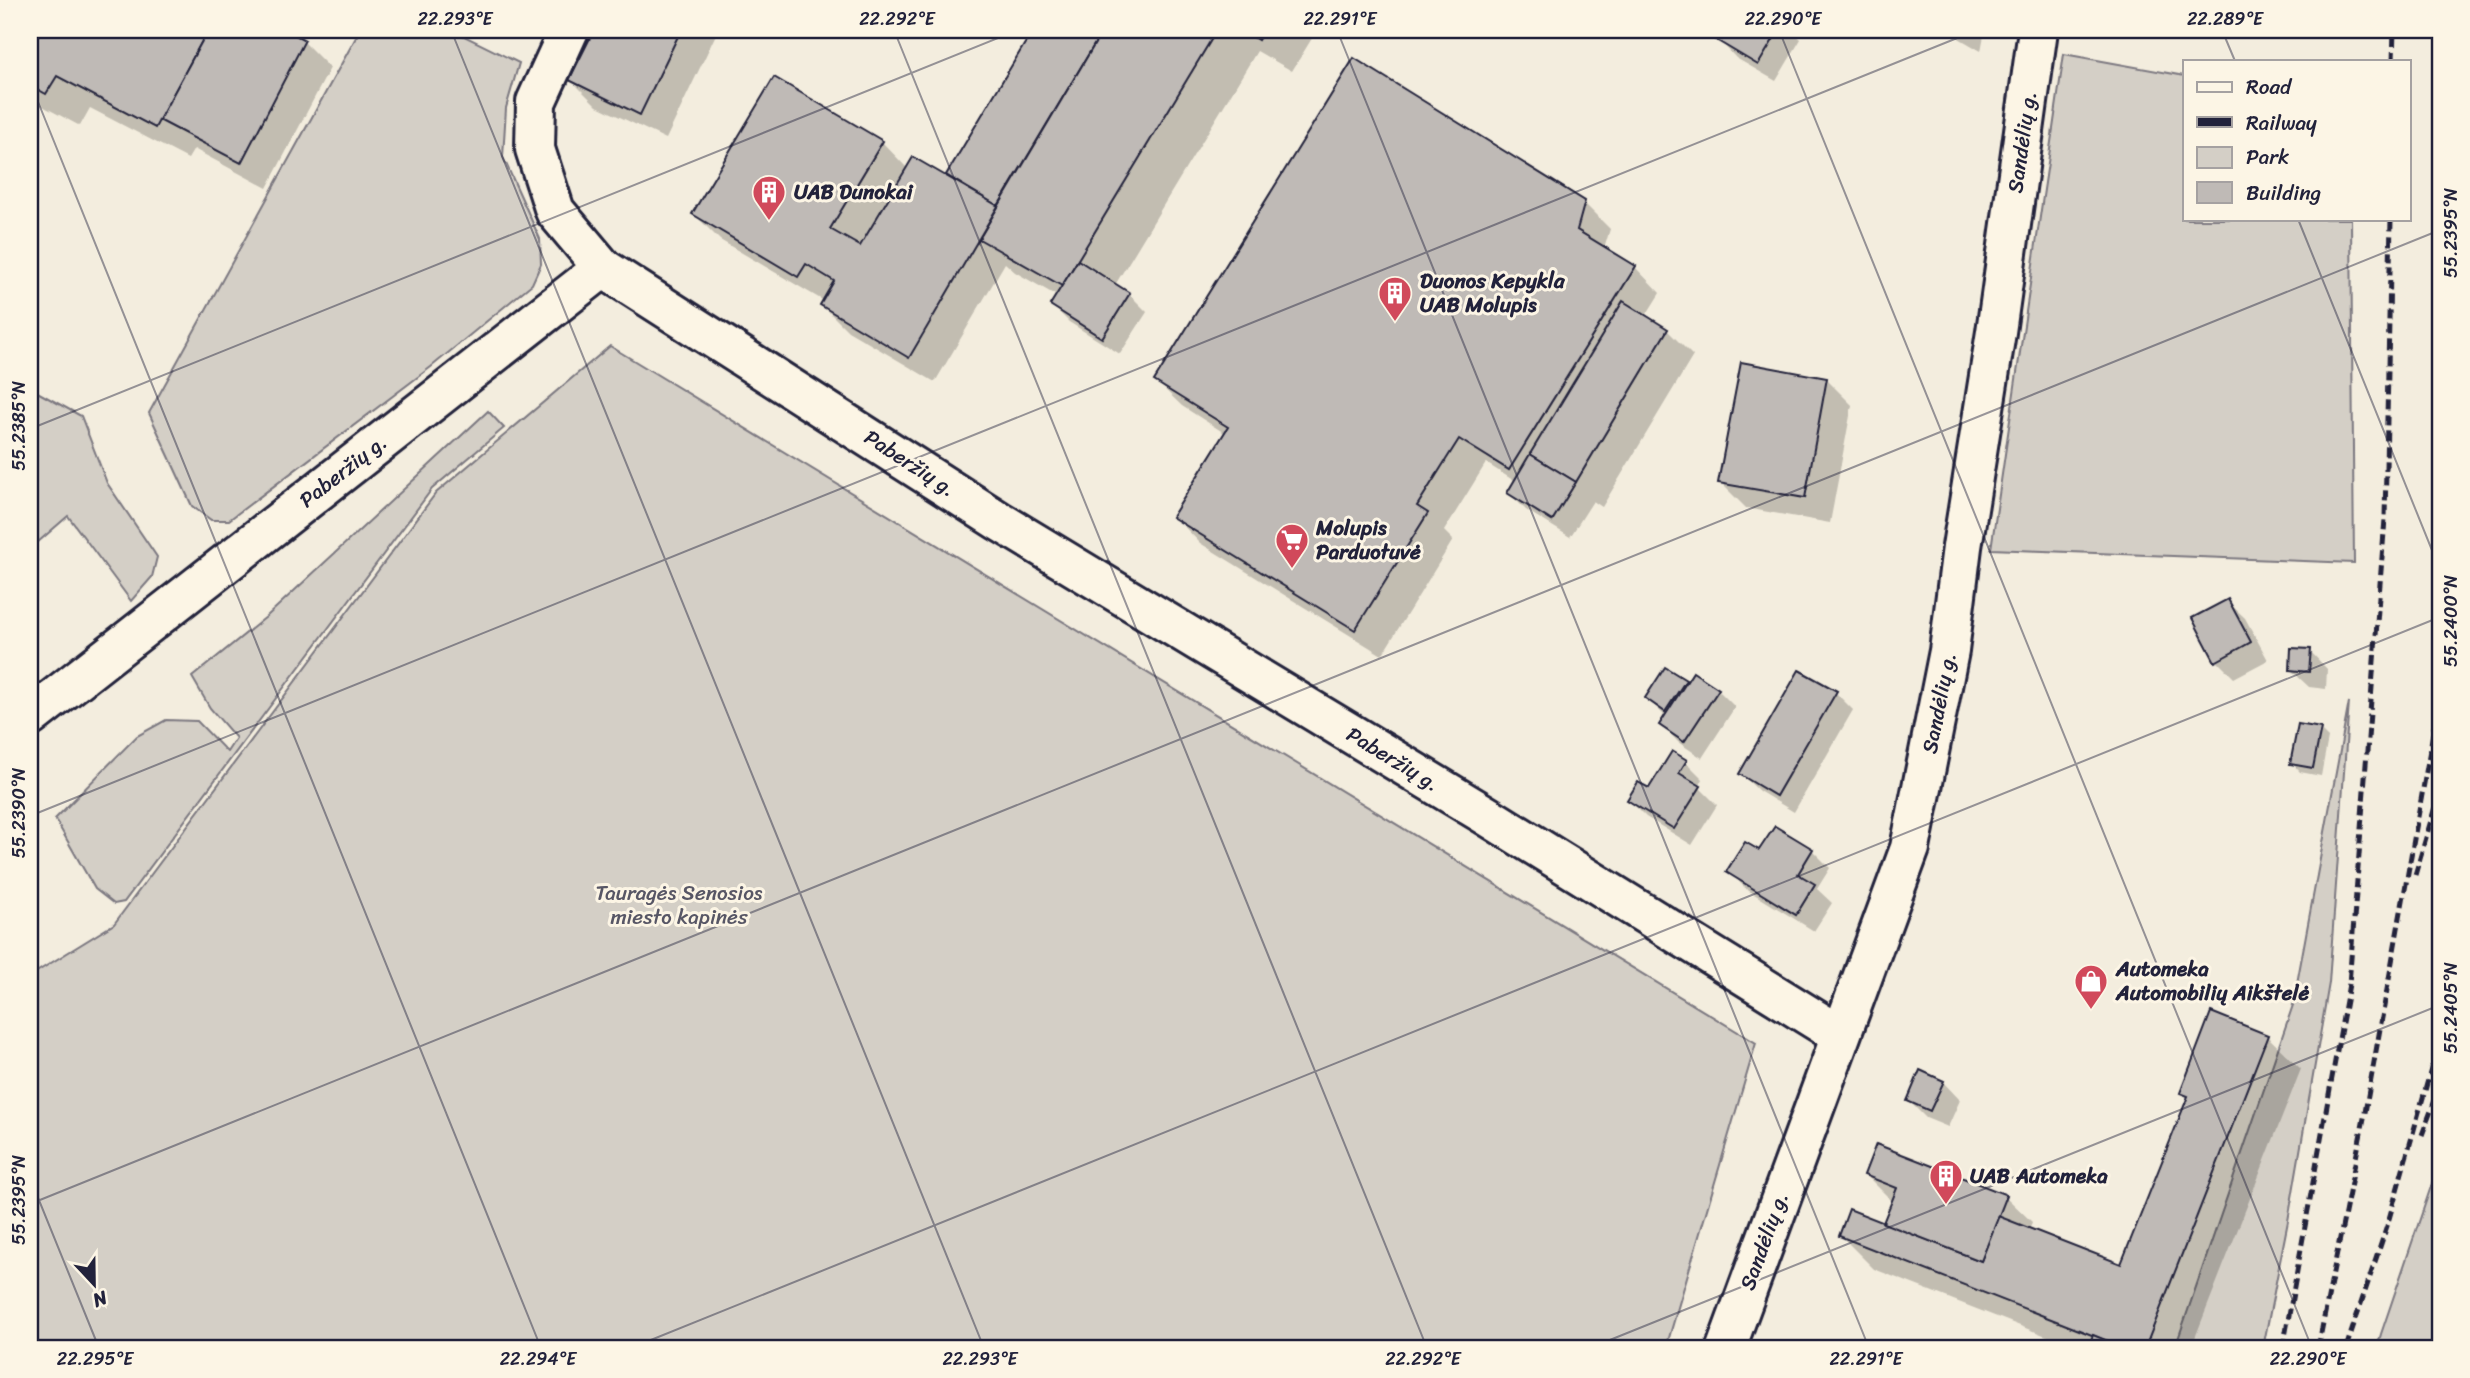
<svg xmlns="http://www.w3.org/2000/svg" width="2470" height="1378" font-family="Sriracha,sans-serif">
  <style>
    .green { fill: #d4cfc6; stroke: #7b7880; stroke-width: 2 }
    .shadow { fill: #0003 }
    .building { fill: #bfbab6; stroke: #22223b; stroke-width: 2 }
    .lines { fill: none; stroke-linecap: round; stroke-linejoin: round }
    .street-casing { stroke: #22223b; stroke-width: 44 }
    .street { stroke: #fcf5e5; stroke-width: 38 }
    .rail { stroke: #22223b; stroke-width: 5; stroke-dasharray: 10 5; stroke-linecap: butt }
    .ticks { fill: none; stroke: #22223b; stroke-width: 2; stroke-opacity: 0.45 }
    .labels { text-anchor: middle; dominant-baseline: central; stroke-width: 6; stroke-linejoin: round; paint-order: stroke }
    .street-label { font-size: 21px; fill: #22223b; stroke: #fcf5e5 }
    .poi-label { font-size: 21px; font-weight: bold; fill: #22223b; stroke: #fcf5e5; text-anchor: start }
    .park-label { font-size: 21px; fill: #575665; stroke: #fcf5e5 }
    .neatline { fill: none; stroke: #22223b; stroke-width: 2.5 }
    .ticks-label { font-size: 18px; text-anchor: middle; fill: #22223b }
  </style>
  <rect width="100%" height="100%" fill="#f3edde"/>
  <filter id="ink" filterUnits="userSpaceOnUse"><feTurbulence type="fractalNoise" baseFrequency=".0143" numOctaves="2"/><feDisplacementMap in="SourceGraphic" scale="14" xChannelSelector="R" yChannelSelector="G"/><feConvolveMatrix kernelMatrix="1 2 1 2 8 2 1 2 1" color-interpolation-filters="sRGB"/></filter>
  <g filter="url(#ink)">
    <g class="green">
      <path d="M360 30H452L519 63 506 108 503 157 540 239 541 264 532 284 431 367 229 520H211L192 506 149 413Z"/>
      <path d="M2064 54 2185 76V219H2351L2354 563 1991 549Z"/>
      <path d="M610 346 1756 1043 1666 1348H30V976L114 924 436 493Z"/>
      <path d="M30 388 81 416 107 483 157 557 152 577 131 601 68 516 30 549Z"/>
      <path d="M488 411 504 428 432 489 124 902 114 904 95 889 55 819 137 736 166 720 197 721 227 752 236 738 210 708 192 677 266 617Z"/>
      <path d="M2349 702 2329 983 2288 1221 2263 1348H2175L2293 1005Z"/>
      <path d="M2440 1160V1348H2377L2381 1334Z"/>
    </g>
    <g class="shadow">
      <path d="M30 30H291L289 34 304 42 330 68 267 188 194 149 188 159 90 108 80 126 35 102 30 97Z"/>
      <path d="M596 30H718L666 139 597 106 571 80Z"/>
      <path d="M1035 30H1317L1292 71 1257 51 1115 285 1129 294 1147 312 1120 354 1069 322 1052 305 1057 296 1015 272 1005 263 935 382 848 331 822 305 824 301 720 240 694 214 882 142 908 169 954 181 948 175Z"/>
      <path d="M1725 30H1791L1801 39 1776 81 1736 58 1719 40Z"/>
      <path d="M1945 30H1985L1981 51Z"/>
      <path d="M1584 203 1610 229 1604 249 1635 267 1660 293 1645 317 1667 330 1693 356 1602 507 1593 501 1570 537 1526 510 1509 493 1516 482 1486 463 1444 531 1453 540 1382 655 1200 543 1175 517 1226 434 1182 406 1156 381Z"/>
      <path d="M1826 379 1852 405 1830 523 1746 508 1720 482Z"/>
      <path d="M2227 601 2245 618 2268 660 2234 678 2217 661Z"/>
      <path d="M2310 651 2327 669 2326 689 2309 687 2291 670Z"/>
      <path d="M1685 682 1687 684 1718 690 1735 707 1702 758 1678 742 1661 724 1666 717 1647 698Z"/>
      <path d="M1836 693 1853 710 1794 812 1759 791 1741 774Z"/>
      <path d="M2320 730 2328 738 2321 776 2300 772 2292 763Z"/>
      <path d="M1673 753 1686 762 1703 779 1699 787 1717 805 1692 845 1646 817 1629 800 1649 791Z"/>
      <path d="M1812 850 1830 868 1817 889 1832 903 1814 931 1746 889 1729 871 1760 853Z"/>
      <path d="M2267 1036 2301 1069 2191 1348H2077L1874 1269 1841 1236 1884 1225 1892 1201 1866 1175 2006 1197 2032 1222 2029 1230 2122 1267 2188 1099 2182 1092Z"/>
      <path d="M1943 1082 1960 1100 1948 1127 1926 1118 1909 1101Z"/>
    </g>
    <g class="building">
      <path d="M30 30H208L155 128 57 76 46 94 30 85Z"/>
      <path d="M208 30H286L305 40 241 163 159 120Z"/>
      <path d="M594 30H681L640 115 569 80Z"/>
      <path d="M1033 30H1103L998 206 946 175Z"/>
      <path d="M1103 30H1217L1062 286 979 239Z"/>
      <path d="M1242 30H1264L1258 40Z"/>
      <path d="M1723 30H1779L1758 65 1716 40Z"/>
      <path d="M1354 58 1585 201 1577 230 1636 266 1509 470 1459 439 1417 506 1428 513 1355 630 1172 517 1228 427 1154 381Z"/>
      <path d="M774 77 883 141 830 229 860 246 913 157 998 206 909 358 820 305 834 281 806 264 798 277 692 214Z"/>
      <path d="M1078 260 1130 293 1102 338 1050 305Z"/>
      <path d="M1623 301 1668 329 1576 482 1530 454Z"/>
      <path d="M1741 362 1827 378 1805 498 1718 483Z"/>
      <path d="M1530 454 1576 482 1552 521 1507 493Z"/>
      <path d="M2228 599 2251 642 2215 662 2192 618Z"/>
      <path d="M2291 648 2311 649 2309 672 2290 670Z"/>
      <path d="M1665 667 1686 680 1665 712 1645 698Z"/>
      <path d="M1799 670 1837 691 1776 796 1739 774Z"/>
      <path d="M1693 672 1719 689 1684 742 1659 725Z"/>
      <path d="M2298 724 2321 728 2313 768 2290 764Z"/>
      <path d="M1672 751 1687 760 1679 773 1701 786 1674 829 1627 800 1638 782 1649 788Z"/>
      <path d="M1775 826 1813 849 1798 874 1815 884 1796 915 1726 872 1745 842 1759 850Z"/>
      <path d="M2211 1012 2268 1035 2145 1348H2125L1839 1236 1849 1209 1981 1261 1998 1216 2121 1264 2188 1096 2180 1093Z"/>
      <path d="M1920 1070 1944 1081 1930 1111 1907 1101Z"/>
      <path d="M1876 1144 2007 1195 1981 1261 1883 1223 1897 1188 1864 1175Z"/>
      <path d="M2093 1335 2125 1348H2088Z"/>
    </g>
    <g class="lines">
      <defs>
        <g id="street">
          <path d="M569 30 536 102 535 149 555 211 603 268"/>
          <path d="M30 717 603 268 999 521 1484 814 1840 1035"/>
          <path d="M1726 1348 1910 848 1949 651 1962 547 1996 332 2038 30"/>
        </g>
      </defs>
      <use href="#street" class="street-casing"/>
      <use href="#street" class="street"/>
      <g class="rail">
        <path d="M2393 61 2394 30"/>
        <path d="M2415 875 2440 790"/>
        <path d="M2422 1135 2440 1087"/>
        <path d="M2283 1348 2349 984 2385 519 2391 219"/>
        <path d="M2318 1348 2364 1118 2440 694"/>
        <path d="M2346 1348 2387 1226 2440 1037"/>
      </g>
    </g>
  </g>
  <path class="ticks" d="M451 30 984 1348M894 30 1427 1348M1337 30 1869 1348M1779 30 2312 1348M2222 30 2235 61M30 42 59 30M30 82 541 1348M2298 219 2440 570M30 429 1018 30M30 816 1977 30M30 1178 99 1348M30 1204 2440 230M631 1348 2440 617M1590 1348 2440 1005"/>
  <defs>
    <symbol id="building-pin" viewBox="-11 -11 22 30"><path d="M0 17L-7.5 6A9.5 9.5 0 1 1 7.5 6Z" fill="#d1495b" stroke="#fcf5e5"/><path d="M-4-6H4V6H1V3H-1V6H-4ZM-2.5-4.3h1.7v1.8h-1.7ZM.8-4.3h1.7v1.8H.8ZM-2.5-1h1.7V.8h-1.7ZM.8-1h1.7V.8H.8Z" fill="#fff"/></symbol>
    <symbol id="supermarket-pin" viewBox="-11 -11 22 30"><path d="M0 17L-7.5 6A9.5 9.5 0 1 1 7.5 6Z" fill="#d1495b" stroke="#fcf5e5"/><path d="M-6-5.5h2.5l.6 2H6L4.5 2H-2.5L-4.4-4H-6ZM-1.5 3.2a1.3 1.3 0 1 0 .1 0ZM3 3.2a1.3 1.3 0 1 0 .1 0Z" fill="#fff"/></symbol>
    <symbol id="shop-pin" viewBox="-11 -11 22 30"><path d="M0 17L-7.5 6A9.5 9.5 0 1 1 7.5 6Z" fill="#d1495b" stroke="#fcf5e5"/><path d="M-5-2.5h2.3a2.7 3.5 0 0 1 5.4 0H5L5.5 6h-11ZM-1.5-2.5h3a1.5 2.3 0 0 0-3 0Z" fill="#fff"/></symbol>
  </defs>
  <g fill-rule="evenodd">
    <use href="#building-pin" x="750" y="173" width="38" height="52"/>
    <use href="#building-pin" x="1376" y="274" width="38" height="52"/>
    <use href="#supermarket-pin" x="1273" y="521" width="38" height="52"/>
    <use href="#shop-pin" x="2072" y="962" width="38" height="52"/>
    <use href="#building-pin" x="1927" y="1157" width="38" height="52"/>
  </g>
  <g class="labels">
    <g class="street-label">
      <text transform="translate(2022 142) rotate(-82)">Sandėlių g.</text>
      <text transform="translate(910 463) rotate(33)">Paberžių g.</text>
      <text transform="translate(343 471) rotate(-38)">Paberžių g.</text>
      <text transform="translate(1939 703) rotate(-79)">Sandėlių g.</text>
      <text transform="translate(1393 759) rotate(31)">Paberžių g.</text>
      <text transform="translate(1764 1241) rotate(-70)">Sandėlių g.</text>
    </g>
    <g class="poi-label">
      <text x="794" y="192">UAB Dunokai</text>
      <text x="1420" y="281">Duonos Kepykla<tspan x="1420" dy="24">UAB Molupis</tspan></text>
      <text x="1316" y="528">Molupis<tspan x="1316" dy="24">Parduotuvė</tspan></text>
      <text x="2116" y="969">Automeka<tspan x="2116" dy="24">Automobilių Aikštelė</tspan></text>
      <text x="1970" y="1176">UAB Automeka</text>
    </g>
    <g class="park-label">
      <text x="679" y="893">Tauragės Senosios<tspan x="679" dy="24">miesto kapinės</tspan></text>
    </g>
  </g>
  <rect width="2470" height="1378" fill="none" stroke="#fcf5e5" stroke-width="77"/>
  <rect x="2183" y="60" width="228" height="161" fill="#fcf5e5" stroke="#a5a1a1" stroke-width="2"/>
  <rect x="2197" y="82" width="35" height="10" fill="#fcf5e5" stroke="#a5a1a1" stroke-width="2"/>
  <text x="2246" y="94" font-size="21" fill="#22223b">Road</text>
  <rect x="2197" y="117" width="35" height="10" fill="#22223b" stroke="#a5a1a1" stroke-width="2"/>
  <text x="2246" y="130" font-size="21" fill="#22223b">Railway</text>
  <rect x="2197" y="147" width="35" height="21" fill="#d4cfc6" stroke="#a5a1a1" stroke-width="2"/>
  <text x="2246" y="164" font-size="21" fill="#22223b">Park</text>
  <rect x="2197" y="182" width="35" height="21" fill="#bfbab6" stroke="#a5a1a1" stroke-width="2"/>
  <text x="2246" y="200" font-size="21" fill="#22223b">Building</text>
  <g transform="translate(94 1284) rotate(158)" stroke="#fcf5e5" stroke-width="5" paint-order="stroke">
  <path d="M0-5L12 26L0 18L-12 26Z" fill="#22223b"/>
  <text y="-10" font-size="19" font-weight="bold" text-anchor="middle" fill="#22223b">N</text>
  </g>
  <rect x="38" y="38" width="2394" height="1302" class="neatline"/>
  <g class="ticks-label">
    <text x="455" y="25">22.293°E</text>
    <text x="897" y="25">22.292°E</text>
    <text x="1340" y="25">22.291°E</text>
    <text x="1783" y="25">22.290°E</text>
    <text x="2225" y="25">22.289°E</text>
    <text transform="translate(2451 233) rotate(-90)" y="6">55.2395°N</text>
    <text transform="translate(19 426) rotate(-90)" y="6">55.2385°N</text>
    <text transform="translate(2451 621) rotate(-90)" y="6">55.2400°N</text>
    <text transform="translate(19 813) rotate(-90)" y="6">55.2390°N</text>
    <text transform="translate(2451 1008) rotate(-90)" y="6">55.2405°N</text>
    <text transform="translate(19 1200) rotate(-90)" y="6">55.2395°N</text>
    <text x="95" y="1365">22.295°E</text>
    <text x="538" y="1365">22.294°E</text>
    <text x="980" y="1365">22.293°E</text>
    <text x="1423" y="1365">22.292°E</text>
    <text x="1866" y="1365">22.291°E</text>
    <text x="2308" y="1365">22.290°E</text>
  </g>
</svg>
